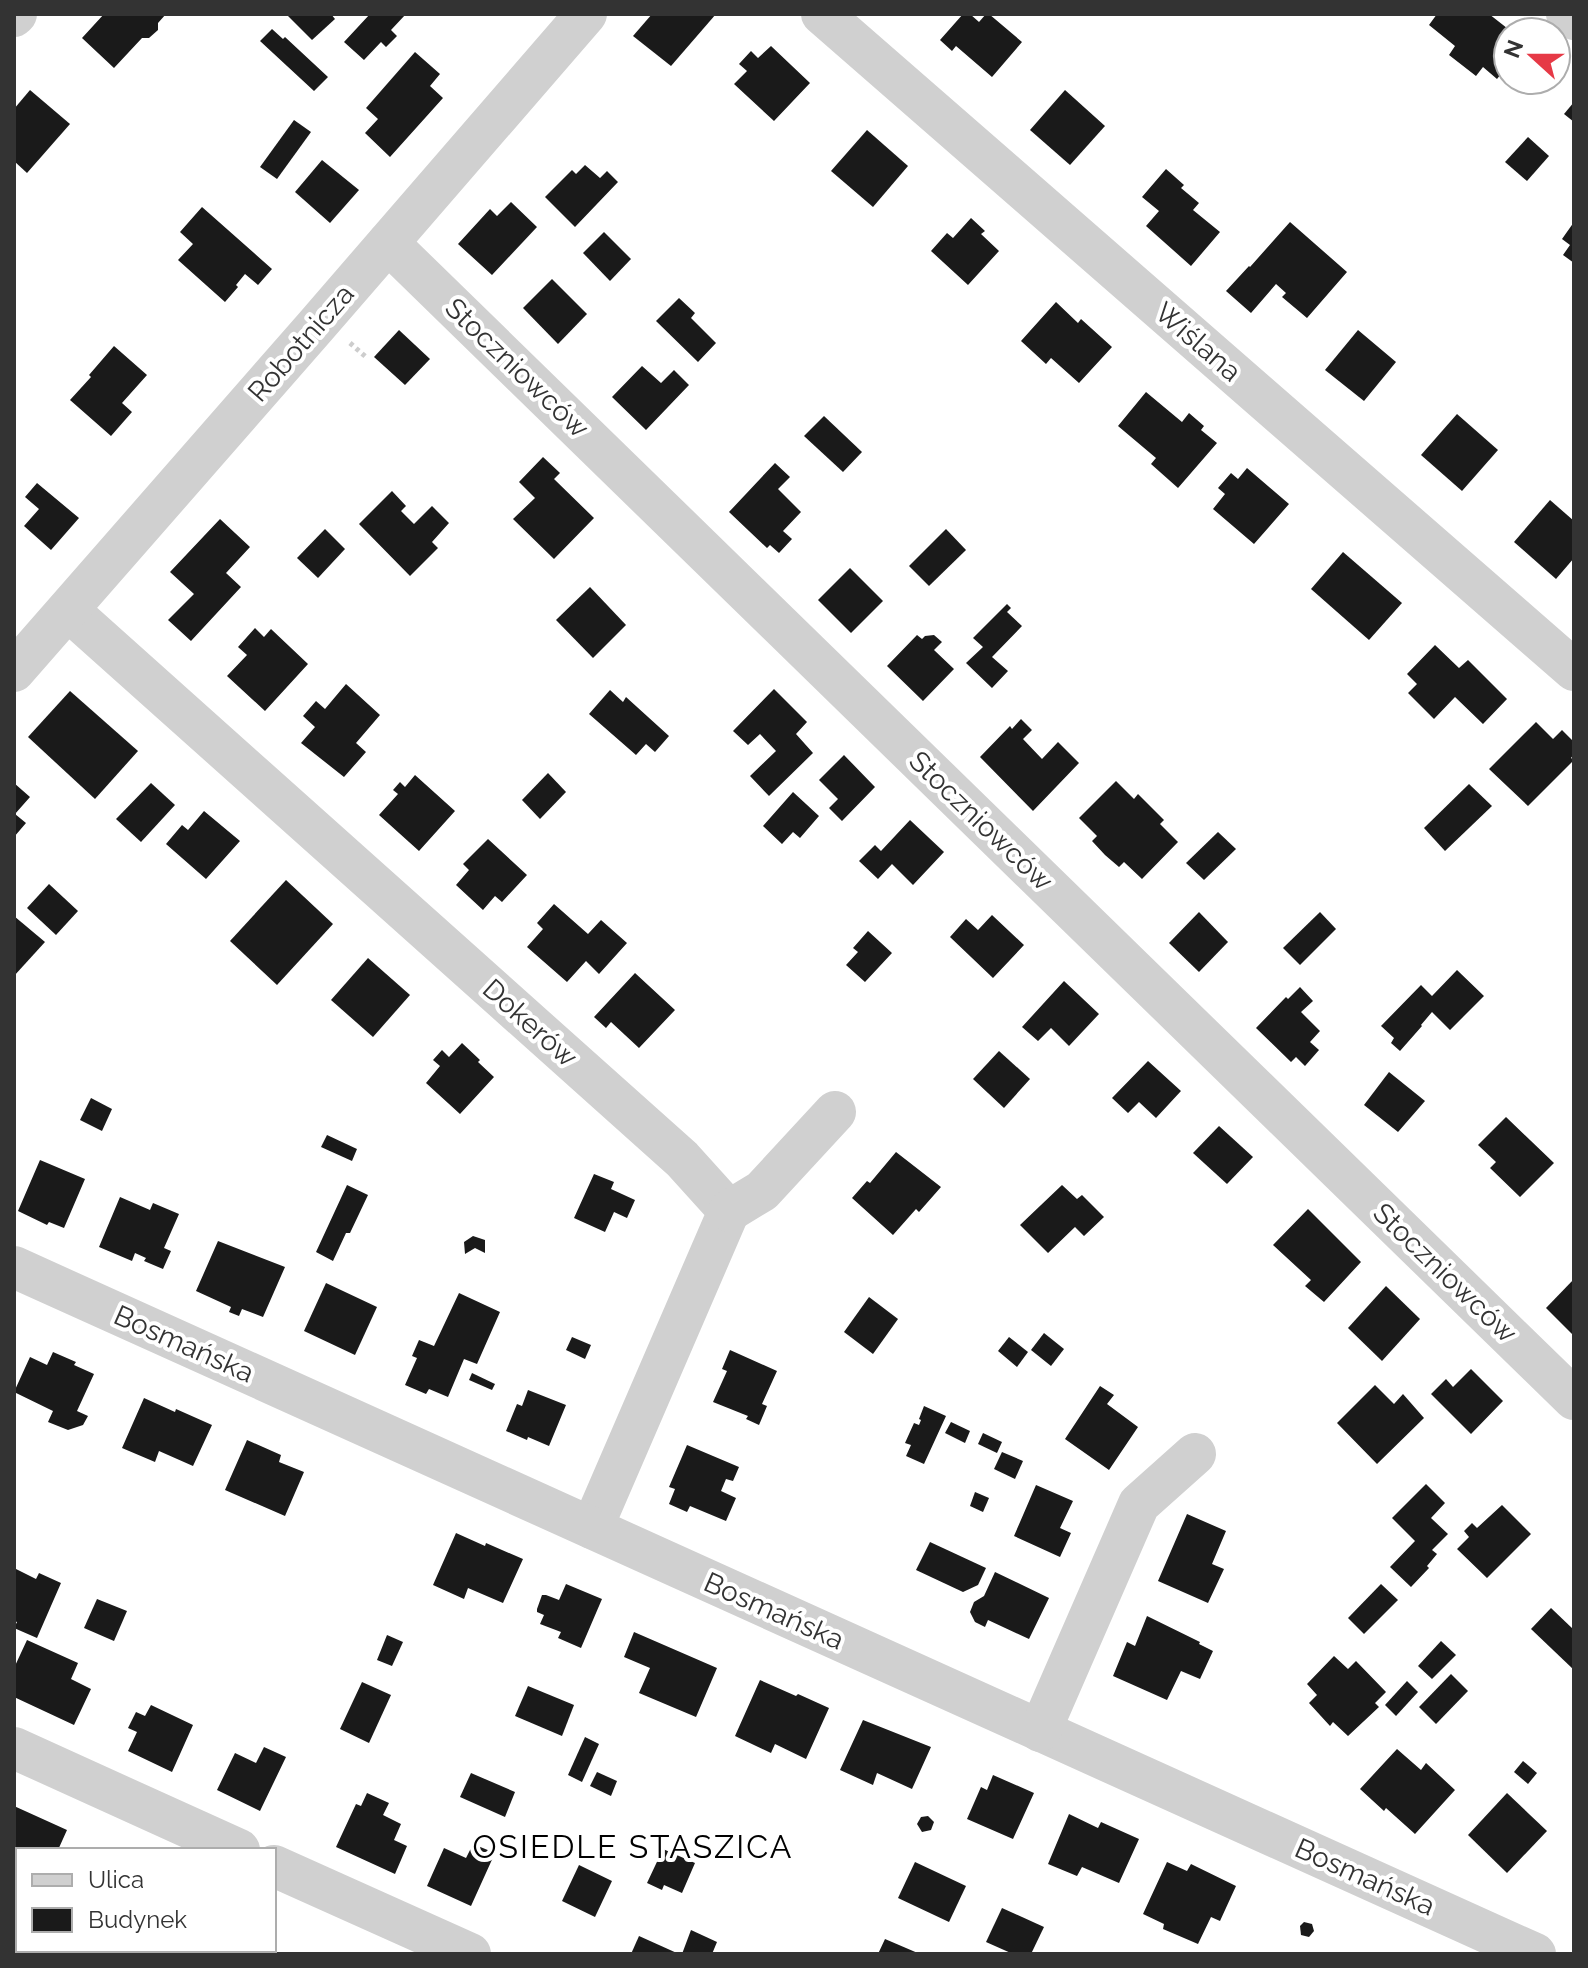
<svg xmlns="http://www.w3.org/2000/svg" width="1588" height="1968" font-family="Raleway,sans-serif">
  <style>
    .building { fill: #1a1a1a }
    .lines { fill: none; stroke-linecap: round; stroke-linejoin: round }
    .path { stroke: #cdcdcd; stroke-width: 5; stroke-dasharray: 4 4; stroke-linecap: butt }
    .minor { stroke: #d0d0d0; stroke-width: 42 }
    .labels { text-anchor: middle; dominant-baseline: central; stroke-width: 8; stroke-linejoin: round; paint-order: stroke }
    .street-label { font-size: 28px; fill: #333; stroke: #fff }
    .quarter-label { font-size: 32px; letter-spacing: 2px; fill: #000; stroke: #fff }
  </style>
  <rect width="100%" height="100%" fill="#fff"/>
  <g class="building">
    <path d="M104 14H166L158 23V30L149 38H142L114 68 82 38Z"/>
    <path d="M286 14H331L335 19 312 40Z"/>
    <path d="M370 14H406L391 30 397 36 386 47 381 42 364 60 344 42Z"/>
    <path d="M652 14H716L671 66 633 36Z"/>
    <path d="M963 14H970L979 22 986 14H989L1022 42 992 77 956 46 952 51 940 40Z"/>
    <path d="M1437 14H1489L1512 32H1508V65L1497 79 1483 67 1476 76 1449 55 1455 46 1429 25Z"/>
    <path d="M272 29 283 39 285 37 328 77 314 91 260 41Z"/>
    <path d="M771 46 810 83 774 121 734 84 747 71 739 64 751 51 758 58Z"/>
    <path d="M415 52 440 74 430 86 443 98 390 157 365 133 378 119 366 108Z"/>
    <path d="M30 90 70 124 27 173 14 161V109Z"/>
    <path d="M1065 90 1105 126 1070 165 1030 130Z"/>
    <path d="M1574 102V122L1564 114Z"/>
    <path d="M294 120 311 132 277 179 260 167Z"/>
    <path d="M867 130 908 166 873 207 831 171Z"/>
    <path d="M1528 137 1549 156 1527 181 1505 162Z"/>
    <path d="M322 160 359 190 330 223 295 192Z"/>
    <path d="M585 165 600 178 607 171 618 182 575 227 545 197 572 170 576 174Z"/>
    <path d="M1166 169 1184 185 1181 188 1199 203 1193 210 1220 232 1191 266 1146 226 1159 211 1142 197Z"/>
    <path d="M511 202 537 227 492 275 458 244 490 209 497 216Z"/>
    <path d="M202 207 272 269 258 285 245 274 236 285 238 287 225 302 178 260 193 244 180 232Z"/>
    <path d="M971 218 985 231 981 234 999 251 968 285 931 251 947 233 953 238Z"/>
    <path d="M1290 222 1347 272 1307 318 1282 297 1286 293 1276 284 1251 313 1226 291 1249 266 1250 267Z"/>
    <path d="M1574 222V263L1563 255 1570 245 1562 239Z"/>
    <path d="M604 232 631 259 610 281 583 253Z"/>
    <path d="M552 279 587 314 558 344 523 308Z"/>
    <path d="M679 298 695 313 691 318 716 343 698 362 656 321Z"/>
    <path d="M1056 302 1078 323 1081 319 1112 347 1079 383 1051 358 1046 364 1021 341Z"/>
    <path d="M399 330 430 359 405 385 374 357Z"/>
    <path d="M1358 330 1396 362 1364 401 1325 370Z"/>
    <path d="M114 346 147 375 122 403 132 412 111 436 70 400 91 377 89 375Z"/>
    <path d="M642 366 661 383 674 370 689 385 646 430 612 397Z"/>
    <path d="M1146 392 1182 422 1189 413 1204 426 1201 430 1217 443 1178 488 1151 464 1156 458 1118 426Z"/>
    <path d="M1457 414 1498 450 1462 491 1421 455Z"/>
    <path d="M824 416 862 452 843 472 804 436Z"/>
    <path d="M543 457 560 473 554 479 594 518 554 559 513 519 535 498 519 482Z"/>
    <path d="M775 463 790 477 778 489 801 512 783 531 792 539 779 553 770 545 767 548 729 512Z"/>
    <path d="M1247 468 1289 504 1254 544 1213 509 1225 494 1218 488 1231 473 1238 479Z"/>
    <path d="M37 483 79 518 51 550 24 526 39 509 25 497Z"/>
    <path d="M392 491 406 506 401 511 414 524 432 506 449 523 432 542 438 548 410 576 359 524Z"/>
    <path d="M1550 500 1574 521V558L1556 579 1514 542Z"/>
    <path d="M220 519 250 547 226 573 241 587 191 641 168 620 194 594 170 572Z"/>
    <path d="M325 529 345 549 318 578 297 558Z"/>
    <path d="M946 529 966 550 929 586 909 566Z"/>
    <path d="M1343 552 1402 603 1369 640 1311 589Z"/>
    <path d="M850 568 883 601 851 633 818 600Z"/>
    <path d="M590 587 626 625 593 658 556 620Z"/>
    <path d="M1007 604 1011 608 1007 612 1022 626 992 657 1008 671 992 688 966 663 983 647 973 638Z"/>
    <path d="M255 628 264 637 271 629 308 664 265 711 227 676 247 655 238 647Z"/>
    <path d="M917 635 922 639 925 636 934 635 942 642 934 650 954 669 923 701 887 666Z"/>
    <path d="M1435 645 1459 668 1468 660 1507 699 1483 724 1455 697 1434 719 1408 693 1417 684 1407 674Z"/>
    <path d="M346 684 380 715 356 743 366 752 344 777 301 743 315 727 303 716 316 701 325 709Z"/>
    <path d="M774 689 807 722 796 734 813 753 769 796 750 776 776 751 760 734 748 745 733 731Z"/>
    <path d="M610 690 623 702 626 697 669 736 655 752 646 744 636 755 589 714Z"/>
    <path d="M70 691 138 751 95 799 28 737Z"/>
    <path d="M1021 719 1032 730 1023 739 1042 759 1058 742 1079 763 1033 811 980 757 1010 726 1012 729Z"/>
    <path d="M1536 722 1553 739 1562 730 1574 742V754L1571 758 1574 760 1528 806 1489 769Z"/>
    <path d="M844 755 875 787 842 821 829 808 838 799 819 780Z"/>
    <path d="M548 773 566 792 540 819 522 800Z"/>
    <path d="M415 775 455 811 419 851 379 815 398 794 393 790 400 782 405 787Z"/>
    <path d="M1116 781 1134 799 1138 794 1164 820 1160 824 1178 842 1142 879 1124 862 1119 867 1105 855 1092 841 1097 836 1079 818Z"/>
    <path d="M14 783 30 797 15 814 26 823 14 837Z"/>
    <path d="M151 783 175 805 141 842 116 819Z"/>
    <path d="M1469 784 1492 806 1445 851 1424 828Z"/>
    <path d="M793 792 819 816 800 838 793 832 782 844 763 826Z"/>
    <path d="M204 811 240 841 206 879 166 844 182 825 188 830Z"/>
    <path d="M910 820 944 852 913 885 892 864 878 879 859 861 875 845 881 851Z"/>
    <path d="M1218 832 1236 849 1204 880 1186 863Z"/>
    <path d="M488 839 527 875 502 902 495 896 483 910 456 885 469 870 463 864Z"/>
    <path d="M286 880 333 924 277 985 230 941Z"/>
    <path d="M49 884 78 911 56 935 27 908Z"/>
    <path d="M554 904 588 934 601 920 627 943 599 974 586 961 567 982 527 947 543 929 537 923Z"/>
    <path d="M1199 912 1228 942 1199 972 1169 943Z"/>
    <path d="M1320 912 1336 929 1300 965 1283 948Z"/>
    <path d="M992 915 1024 945 993 978 950 937 966 919 978 930Z"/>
    <path d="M14 916 45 942 14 976Z"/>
    <path d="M868 931 892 953 865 982 846 965 858 952 853 948Z"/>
    <path d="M368 958 410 995 373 1037 331 1000Z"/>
    <path d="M1457 970 1484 996 1450 1030 1432 1012 1421 1025 1422 1026 1400 1051 1391 1043 1394 1038 1381 1026 1421 985 1432 996Z"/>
    <path d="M635 973 675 1010 639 1048 611 1022 606 1028 594 1017Z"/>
    <path d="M1064 981 1099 1014 1069 1046 1051 1028 1038 1041 1022 1027Z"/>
    <path d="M1300 987 1313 1001 1301 1012 1320 1031 1310 1042 1319 1050 1305 1066 1296 1057 1291 1062 1256 1028 1286 997 1288 999Z"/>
    <path d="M462 1043 480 1060 478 1062 494 1077 460 1114 426 1083 440 1066 433 1060 442 1050 449 1057Z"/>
    <path d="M999 1051 1030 1079 1004 1108 973 1079Z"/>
    <path d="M1148 1061 1181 1091 1156 1118 1139 1102 1128 1113 1112 1098Z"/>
    <path d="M1389 1072 1425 1101 1398 1132 1364 1105Z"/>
    <path d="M91 1098 112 1109 102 1131 80 1120Z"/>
    <path d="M1506 1117 1554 1163 1520 1197 1490 1168 1496 1162 1478 1145Z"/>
    <path d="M1219 1126 1253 1157 1227 1184 1193 1153Z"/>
    <path d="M327 1135 357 1149 352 1161 321 1147Z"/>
    <path d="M896 1152 941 1187 919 1212 916 1209 893 1235 852 1198 867 1181 870 1183Z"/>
    <path d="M40 1160 85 1179 64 1228 49 1222 47 1225 18 1211Z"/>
    <path d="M594 1174 614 1182 611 1189 635 1200 627 1218 614 1212 605 1232 574 1218Z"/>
    <path d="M347 1185 368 1195 350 1233H346L333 1261 316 1252Z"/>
    <path d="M1062 1185 1077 1199 1082 1195 1104 1217 1084 1236 1075 1227 1048 1253 1020 1225Z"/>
    <path d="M120 1197 150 1210 153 1203 179 1214 164 1248 171 1251 163 1269 144 1261 146 1258 135 1253 132 1261 99 1247Z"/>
    <path d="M1308 1209 1361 1262 1324 1302 1305 1286 1311 1280 1273 1245Z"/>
    <path d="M473 1236 485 1240V1253L475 1248 465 1254 464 1242Z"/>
    <path d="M218 1241 285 1267 263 1317 242 1309 239 1316 229 1312 231 1307 196 1291Z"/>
    <path d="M1574 1279V1336L1546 1308Z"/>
    <path d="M326 1283 377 1307 355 1355 304 1331Z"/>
    <path d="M1386 1286 1420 1319 1382 1361 1348 1328Z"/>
    <path d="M459 1293 500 1312 477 1364 464 1359 448 1397 429 1389 426 1394 405 1385 417 1358 412 1356 419 1340 434 1346Z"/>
    <path d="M869 1297 898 1319 873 1354 844 1332Z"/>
    <path d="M1044 1333 1064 1349 1051 1366 1031 1350Z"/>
    <path d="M572 1337 591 1345 585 1359 566 1350Z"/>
    <path d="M1009 1337 1028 1352 1017 1367 998 1351Z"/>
    <path d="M730 1350 777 1371 762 1404 767 1406 759 1425 746 1419 748 1416 713 1402 727 1371 722 1369Z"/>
    <path d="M53 1352 76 1362 74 1365 94 1374 77 1411 88 1416 83 1425 68 1430 48 1422 53 1411 14 1392 30 1357 47 1365Z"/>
    <path d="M1471 1369 1503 1401 1471 1434 1431 1394 1446 1379 1453 1387Z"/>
    <path d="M472 1373 495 1384 492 1390 469 1380Z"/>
    <path d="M1375 1385 1394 1404 1403 1394 1424 1418 1377 1464 1337 1423Z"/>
    <path d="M1100 1386 1114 1395 1107 1404 1138 1427 1109 1470 1065 1439Z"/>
    <path d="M528 1390 566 1405 549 1446 528 1437 527 1440 506 1431 517 1404 522 1406Z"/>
    <path d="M144 1398 175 1412 176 1409 212 1425 193 1466 159 1451 155 1462 122 1448Z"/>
    <path d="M924 1406 946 1416 924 1464 906 1456 911 1445 905 1443 914 1423 919 1425 921 1420 919 1419Z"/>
    <path d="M951 1422 970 1431 965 1443 945 1433Z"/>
    <path d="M983 1433 1002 1442 997 1453 978 1444Z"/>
    <path d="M247 1440 281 1455 279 1462 304 1472 285 1516 225 1490Z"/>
    <path d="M687 1445 739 1467 733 1481 726 1479 721 1491 736 1498 726 1521 690 1506 687 1512 669 1504 675 1489 669 1487Z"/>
    <path d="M1002 1452 1023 1461 1015 1479 994 1469Z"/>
    <path d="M1426 1484 1445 1503 1431 1518 1448 1534 1432 1550 1437 1554 1427 1566 1429 1568 1411 1587 1390 1567 1415 1541 1392 1518Z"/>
    <path d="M1036 1485 1073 1501 1060 1528 1071 1533 1060 1557 1014 1536Z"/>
    <path d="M975 1492 989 1498 983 1512 970 1506Z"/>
    <path d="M1502 1505 1531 1534 1487 1578 1457 1549 1469 1537 1464 1531 1472 1523 1477 1528Z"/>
    <path d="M1187 1514 1226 1531 1212 1564 1224 1569 1208 1603 1158 1581Z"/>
    <path d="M456 1533 485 1546 486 1543 523 1559 503 1603 468 1588 464 1599 433 1585Z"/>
    <path d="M930 1542 986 1568 978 1585 963 1592 916 1570Z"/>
    <path d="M14 1568 36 1579 39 1573 61 1583 37 1638 14 1628 17 1622 14 1621Z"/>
    <path d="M995 1572 1049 1598 1029 1639 988 1620 985 1627 975 1622 970 1612 974 1602 984 1596Z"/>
    <path d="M566 1584 602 1599 581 1648 558 1638 561 1632 540 1624 544 1615 537 1612V1609L542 1595H546L559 1600Z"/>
    <path d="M1381 1584 1398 1600 1364 1634 1348 1618Z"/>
    <path d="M97 1599 127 1611 114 1641 84 1628Z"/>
    <path d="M1551 1608 1574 1630V1670L1531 1629Z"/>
    <path d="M1147 1616 1200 1642 1199 1644 1213 1651 1200 1679 1181 1671 1167 1700 1113 1676 1127 1642 1135 1646Z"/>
    <path d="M634 1632 717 1668 696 1717 639 1693 650 1668 624 1657Z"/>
    <path d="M387 1635 403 1642 392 1666 377 1660Z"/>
    <path d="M27 1640 78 1663 71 1679 91 1689 74 1725 14 1697V1668Z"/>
    <path d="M1441 1641 1456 1655 1432 1679 1418 1666Z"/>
    <path d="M1334 1656 1348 1669 1356 1661 1386 1692 1375 1703 1379 1707 1348 1736 1333 1722 1330 1726 1309 1703 1317 1695 1307 1684Z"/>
    <path d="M1451 1674 1468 1691 1436 1724 1419 1707Z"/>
    <path d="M760 1680 796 1696 798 1694 829 1708 806 1759 775 1744 771 1753 735 1736Z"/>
    <path d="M1407 1681 1418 1692 1396 1716 1385 1705Z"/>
    <path d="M362 1682 391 1695 369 1743 340 1729Z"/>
    <path d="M528 1686 574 1705 562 1736 515 1716Z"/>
    <path d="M151 1705 193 1725 172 1772 128 1751 137 1732 128 1728 136 1712 145 1716Z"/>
    <path d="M863 1720 931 1747 912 1789 877 1773 873 1785 840 1770Z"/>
    <path d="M585 1737 599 1744 582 1782 568 1775Z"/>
    <path d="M264 1747 286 1757 260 1811 217 1790 235 1753 256 1763Z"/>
    <path d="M1397 1749 1421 1770 1426 1763 1455 1790 1415 1834 1386 1808 1384 1811 1360 1789Z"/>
    <path d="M1523 1761 1537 1773 1528 1784 1514 1772Z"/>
    <path d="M597 1772 617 1781 611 1796 590 1786Z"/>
    <path d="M471 1773 515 1792 505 1817 460 1797Z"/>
    <path d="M993 1775 1034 1793 1013 1839 967 1819 981 1787 987 1790Z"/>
    <path d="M367 1793 389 1803 383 1815 401 1824 394 1840 407 1846 395 1874 336 1847 356 1804 361 1806Z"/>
    <path d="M1507 1793 1547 1831 1507 1873 1468 1835Z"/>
    <path d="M14 1806 67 1830 58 1850H18V1873L14 1871Z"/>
    <path d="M1069 1814 1098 1828 1101 1822 1139 1839 1119 1883 1082 1867 1077 1876 1048 1864Z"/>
    <path d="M928 1816 934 1822 931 1830 922 1832 917 1824 921 1817Z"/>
    <path d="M473 1844 495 1853 471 1906 427 1886 444 1848 466 1858Z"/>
    <path d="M663 1849 695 1863 682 1893 664 1885 662 1890 647 1883Z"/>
    <path d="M915 1862 966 1886 949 1922 898 1898Z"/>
    <path d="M1167 1862 1187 1871 1191 1864 1236 1886 1220 1921 1211 1917 1198 1944 1163 1929 1164 1924 1143 1914Z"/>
    <path d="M579 1865 612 1881 595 1917 562 1901Z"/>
    <path d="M1002 1908 1044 1927 1031 1954H1013L986 1942Z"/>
    <path d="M1304 1922 1312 1924 1314 1931 1309 1937 1301 1935 1300 1926Z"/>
    <path d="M691 1930 717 1942 712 1954H682Z"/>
    <path d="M639 1936 679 1954H631Z"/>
    <path d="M885 1939 920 1954H878Z"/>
  </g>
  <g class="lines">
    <path class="path" d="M350 343 366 357"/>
    <g class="minor">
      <path d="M822 14 1574 670"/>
      <path d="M1567 14 1574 19"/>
      <path d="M14 16 16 14"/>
      <path d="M388 243 1574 1399"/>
      <path d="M68 610 682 1159 729 1211 592 1528"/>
      <path d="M14 671 315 327 586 14"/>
      <path d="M729 1211 762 1191 835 1112"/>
      <path d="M14 1267 1535 1954"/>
      <path d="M1040 1731 1139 1504 1195 1454"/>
      <path d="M14 1748 239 1850"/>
      <path d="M274 1866 470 1954"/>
    </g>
  </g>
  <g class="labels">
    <g class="street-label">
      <text transform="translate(1198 342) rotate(41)">Wiślana</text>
      <text transform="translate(301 343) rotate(-49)">Robotnicza</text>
      <text transform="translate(517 368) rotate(44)">Stoczniowców</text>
      <text transform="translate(981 821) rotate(44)">Stoczniowców</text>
      <text transform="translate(530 1023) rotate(42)">Dokerów</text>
      <text transform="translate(1445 1273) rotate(44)">Stoczniowców</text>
      <text transform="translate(184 1344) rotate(24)">Bosmańska</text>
      <text transform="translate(774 1611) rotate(24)">Bosmańska</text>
      <text transform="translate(1365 1877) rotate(24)">Bosmańska</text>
    </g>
    <g class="quarter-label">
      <text x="633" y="1846">OSIEDLE STASZICA</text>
    </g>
  </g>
  <rect width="1588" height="1968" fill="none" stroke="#333333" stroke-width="32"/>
  <rect x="16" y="1848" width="260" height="104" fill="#ffffff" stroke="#adadad" stroke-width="2"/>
  <rect x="32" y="1874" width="40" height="12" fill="#d0d0d0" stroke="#adadad" stroke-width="2"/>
  <text x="88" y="1888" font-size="24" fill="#333333">Ulica</text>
  <rect x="32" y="1908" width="40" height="24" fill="#1a1a1a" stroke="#adadad" stroke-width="2"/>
  <text x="88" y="1928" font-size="24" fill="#333333">Budynek</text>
  <g transform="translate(1532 56) rotate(291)"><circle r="38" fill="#ffffff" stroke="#adadad" stroke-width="2"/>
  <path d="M0-6L14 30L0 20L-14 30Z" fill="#e63946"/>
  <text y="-12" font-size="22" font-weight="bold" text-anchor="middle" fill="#333333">N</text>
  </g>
</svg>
